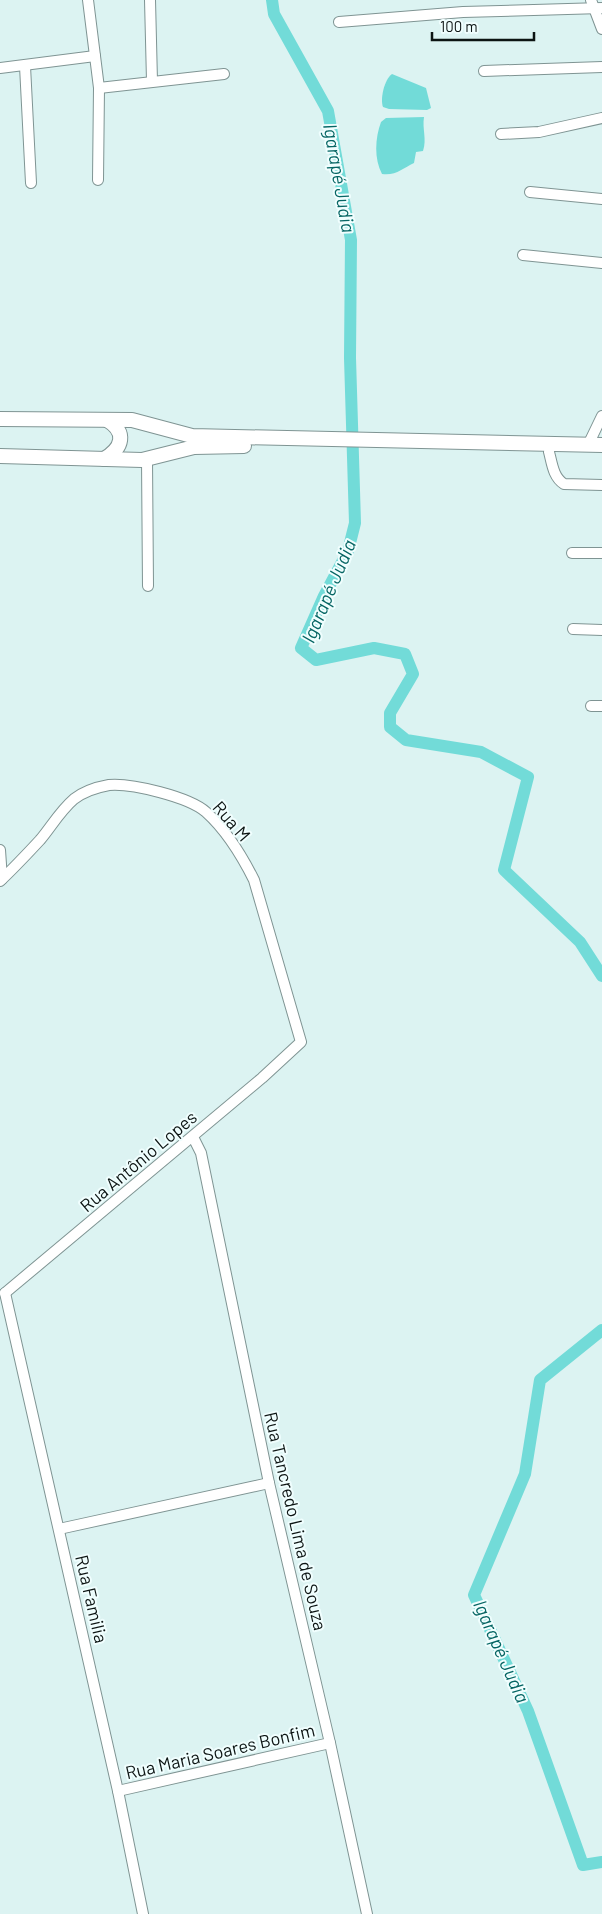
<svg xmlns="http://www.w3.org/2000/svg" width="602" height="1914" font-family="Barlow,sans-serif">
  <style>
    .water { fill: #72dbd8 }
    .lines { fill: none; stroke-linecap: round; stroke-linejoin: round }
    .river { stroke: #72dbd8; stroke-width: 12 }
    .minor-casing { stroke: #7f9493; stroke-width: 12 }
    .highway-casing { stroke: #7f9493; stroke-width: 16 }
    .minor { stroke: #fff; stroke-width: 10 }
    .highway { stroke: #fff; stroke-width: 14 }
    .labels { text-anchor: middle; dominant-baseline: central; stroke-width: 4; stroke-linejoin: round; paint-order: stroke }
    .street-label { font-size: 18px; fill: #0c1413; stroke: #f0fefe }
    .water-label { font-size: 19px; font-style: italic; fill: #056563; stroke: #f0fefe }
  </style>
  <rect width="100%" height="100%" fill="#dcf3f2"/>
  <g class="water">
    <path d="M392 74 426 88 431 108 427 110 389 109 383 107C380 99 384 80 392 74Z"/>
    <path d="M424 117C422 129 427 139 423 151L416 152 414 163C403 168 396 176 382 174 374 159 375 138 381 122L386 118Z"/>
  </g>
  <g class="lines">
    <g class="river">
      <path d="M272 0 274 14 328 111 351 240 350 358 355 523 348 551 324 596 301 648 316 660 374 648 405 654 413 674 390 713V727L406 740 481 752 528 777 504 870 580 942 602 976"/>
      <path d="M602 1330 540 1380 525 1474 474 1595 528 1711 583 1865 602 1862"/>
    </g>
    <defs>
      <g id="minor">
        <path d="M88 0 99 88 98 180"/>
        <path d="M150 0 152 81"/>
        <path d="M591 0 602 29"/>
        <path d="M339 22 463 12 602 8"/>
        <path d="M25 66 31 183"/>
        <path d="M0 68 95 56"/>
        <path d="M484 71 602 67"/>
        <path d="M99 88 224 74"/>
        <path d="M501 134 539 132 602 118"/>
        <path d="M530 192 602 199"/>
        <path d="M523 255 602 263"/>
        <path d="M588 445 602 416"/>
        <path d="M549 452C552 463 553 477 564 484L602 485"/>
        <path d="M147 459 148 586"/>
        <path d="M572 553H602"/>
        <path d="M573 629 602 630"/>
        <path d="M591 706H602"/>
        <path d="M0 850 2 879"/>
        <path d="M0 881C14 868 27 854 40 840 51 827 60 811 74 799 83 792 98 787 109 785 132 783 189 797 206 812 226 830 242 856 254 880L301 1042 262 1078 5 1293"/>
        <path d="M193 1137 201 1153 269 1483 330 1743 367 1914"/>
        <path d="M5 1293 118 1791 143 1914"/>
        <path d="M59 1529 269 1483"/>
        <path d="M118 1791 330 1743"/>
      </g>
      <g id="highway">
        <path d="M0 419 132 420 192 436 602 445"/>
        <path d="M0 456 142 460 194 447 244 446"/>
        <path d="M104 459C123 448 127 432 107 420"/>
      </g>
    </defs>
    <use href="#minor" class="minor-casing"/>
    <use href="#highway" class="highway-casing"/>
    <use href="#minor" class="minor"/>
    <use href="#highway" class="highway"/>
  </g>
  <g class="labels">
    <g class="street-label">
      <text transform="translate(232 821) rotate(49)">Rua M</text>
      <text transform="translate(138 1161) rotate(-40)">Rua Antônio Lopes</text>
      <text transform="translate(296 1521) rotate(77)">Rua Tancredo Lima de Souza</text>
      <text transform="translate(92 1599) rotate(77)">Rua Familia</text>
      <text transform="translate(220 1751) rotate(-13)">Rua Maria Soares Bonfim</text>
    </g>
    <g class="water-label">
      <text transform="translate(340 178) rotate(80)">Igarapé Judia</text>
      <text transform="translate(328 591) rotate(-67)">Igarapé Judia</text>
      <text transform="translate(502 1651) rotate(66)">Igarapé Judia</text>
    </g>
  </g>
  <path d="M432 32v8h102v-8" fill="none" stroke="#0c1413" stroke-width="2.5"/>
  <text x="440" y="32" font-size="15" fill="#0c1413" stroke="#f0fefe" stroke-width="4" paint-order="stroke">100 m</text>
</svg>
